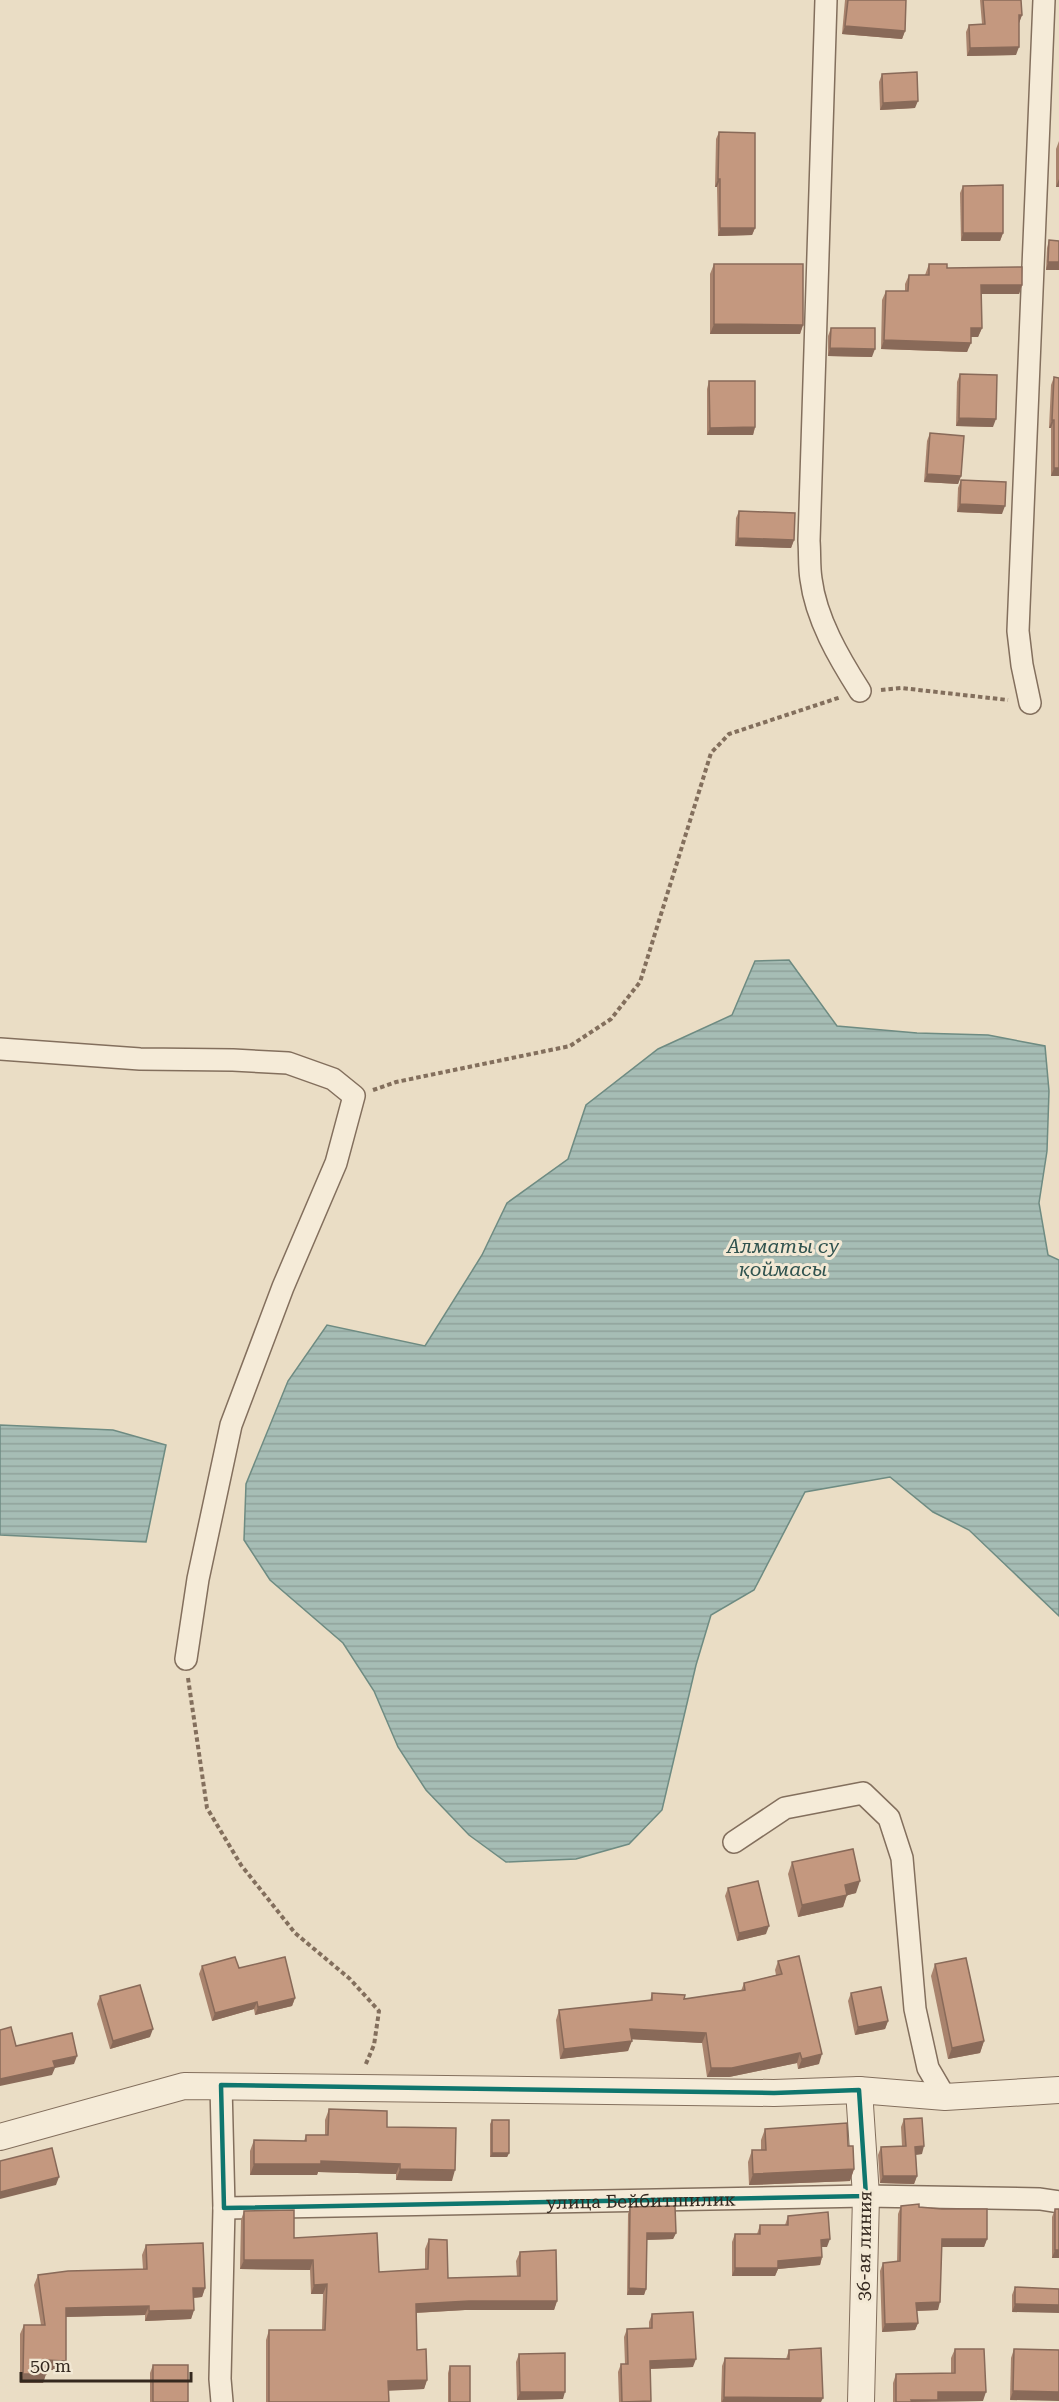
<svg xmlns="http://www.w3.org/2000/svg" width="1059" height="2402" font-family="'Roboto Serif',serif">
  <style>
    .water { fill: url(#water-rules); stroke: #6e8b82; stroke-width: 1.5 }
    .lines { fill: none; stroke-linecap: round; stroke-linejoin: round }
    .minor-casing { stroke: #836f5d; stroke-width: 24 }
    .tertiary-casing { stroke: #836f5d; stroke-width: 28 }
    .path { stroke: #836f5d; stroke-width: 4; stroke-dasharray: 4.5 3; stroke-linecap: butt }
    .minor { stroke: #f5ebd8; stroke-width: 21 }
    .tertiary { stroke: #f5ebd8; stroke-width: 26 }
    .wall { fill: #a9836d }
    .shaded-wall { fill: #896a59 }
    .building { fill: #c4987f; stroke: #896a59; stroke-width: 1.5 }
    .marked { fill: none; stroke: #0f766e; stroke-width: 4.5; stroke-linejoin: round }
    .labels { text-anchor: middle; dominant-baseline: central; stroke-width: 6; stroke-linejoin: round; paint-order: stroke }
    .street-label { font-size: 18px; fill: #34281f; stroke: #f2e8d4 }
    .water-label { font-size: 20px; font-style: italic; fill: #30534f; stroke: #f2e8d4 }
  </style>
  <defs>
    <pattern id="water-rules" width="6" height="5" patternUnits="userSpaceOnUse" patternTransform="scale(1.5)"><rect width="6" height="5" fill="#a6bdb5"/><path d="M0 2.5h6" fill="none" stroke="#90a29b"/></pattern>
  </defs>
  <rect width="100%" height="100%" fill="#eaddc5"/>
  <g class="water">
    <path d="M789 960 837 1026 917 1033 988 1035 1045 1046 1049 1091 1047 1151 1039 1203 1048 1255 1059 1260V1616L969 1530 933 1512 890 1477 805 1492 754 1590 711 1615 696 1665 662 1810 629 1844 576 1859 506 1862 469 1835 426 1790 398 1747 374 1691 343 1643 270 1580 244 1540 246 1484 288 1381 327 1325 425 1346 482 1255 507 1203 568 1159 586 1105 658 1049 732 1015 755 961Z"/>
    <path d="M0 1425 113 1430 166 1445 146 1542 0 1535Z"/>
  </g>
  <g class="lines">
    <defs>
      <g id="minor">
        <path d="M826 0 809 541C810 554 809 567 811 579 816 619 839 658 860 691"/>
        <path d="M1030 703 1022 665 1018 631 1044 0"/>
        <path d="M0 1049 140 1059 233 1060 288 1063 333 1079 354 1096 336 1163 283 1287 231 1425 198 1579 186 1659"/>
        <path d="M734 1842 785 1808 863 1793 889 1818 902 1858 915 2009 928 2068 945 2097"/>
        <path d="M221 2085 224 2208 220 2379 222 2402"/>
        <path id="s1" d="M224 2208 866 2196 1040 2199 1059 2202"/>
      </g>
      <g id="tertiary">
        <path d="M859 2090 866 2196 861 2402"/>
        <path d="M0 2137 184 2086 774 2093 859 2090 945 2097 1059 2090"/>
      </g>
    </defs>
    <use href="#minor" class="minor-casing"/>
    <use href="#tertiary" class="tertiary-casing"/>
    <g class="path">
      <path d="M881 690 901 688 1008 700"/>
      <path d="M373 1090 396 1082 570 1046 611 1019 640 982 711 753 729 734 841 697"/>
      <path d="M188 1678 207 1808 241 1865 295 1933 350 1979 379 2011 374 2045 365 2066"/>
    </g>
    <use href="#minor" class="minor"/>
    <use href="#tertiary" class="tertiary"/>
  </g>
  <g class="wall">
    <path d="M845 0H906L905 31 902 39 842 34Z"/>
    <path d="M980 0H1021L1022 15 1019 23 1016 55 967 56 966 32 969 25 982 24Z"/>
    <path d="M882 74 915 108 880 110 879 82Z"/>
    <path d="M719 132 755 228 752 235 718 236 717 187H715L716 139Z"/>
    <path d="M1059 141V187H1056V149Z"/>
    <path d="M963 186 1003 233 1000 241H961L960 193Z"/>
    <path d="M1049 240 1059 241V270H1046L1047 248Z"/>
    <path d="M714 264 803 325 800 334H710V274Z"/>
    <path d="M929 264 1022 285 1019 294H981L982 328 978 337H971L967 352 881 349 882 300 886 291H905V284L909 275H925Z"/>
    <path d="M831 328 872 357 828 356V336Z"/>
    <path d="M960 374 993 427 956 426 957 382Z"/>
    <path d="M1054 377 1059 378V476H1051V428H1049L1051 385Z"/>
    <path d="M709 381 755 427 753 435H707V389Z"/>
    <path d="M930 433 961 476 958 484 924 482 927 441Z"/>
    <path d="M961 480 1002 514 957 512 958 488Z"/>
    <path d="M739 511 794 540 791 548 735 546 736 518Z"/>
    <path d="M792 1862 856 1893 847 1895 843 1907 798 1917 788 1874Z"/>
    <path d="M728 1888 766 1934 737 1941 725 1896Z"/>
    <path d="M778 1961 819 2064 798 2069 797 2063 729 2077H707L702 2043 631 2039 628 2051 560 2059 556 2020 559 2010 650 2001 652 1993 684 1999 741 1991 744 1983 776 1975 775 1970Z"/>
    <path d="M935 1964 984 2041 980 2053 948 2059 931 1976Z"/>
    <path d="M202 1966 295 1998 292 2006 255 2015 254 2009 212 2021 199 1974Z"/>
    <path d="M851 1993 888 2021 885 2029 855 2035 848 2001Z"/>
    <path d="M100 1996 150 2037 110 2049 97 2004Z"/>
    <path d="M329 2109 387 2127 452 2181 396 2180V2174L318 2172 317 2175H250V2151L254 2140 304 2141 306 2135H325V2120Z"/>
    <path d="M904 2119 922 2154 916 2155 917 2176 914 2184 880 2183 878 2155 881 2147 902 2146 901 2127Z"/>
    <path d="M492 2120 509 2153 507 2157H490V2124Z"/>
    <path d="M765 2129 848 2146 854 2169 850 2181 749 2185 748 2162 752 2150H761V2140Z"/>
    <path d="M901 2206 919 2207 987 2239 984 2247H942L938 2310 917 2311 918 2323 915 2330 882 2332 880 2271 883 2263 897 2262 898 2214Z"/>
    <path d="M630 2207 676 2233 673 2239 647 2240 646 2289 644 2295H627L628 2214Z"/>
    <path d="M1055 2209H1059V2258H1052V2217Z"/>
    <path d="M244 2211 294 2238 379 2272 425 2269V2249L429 2239 448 2278 517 2276 516 2261 520 2252 557 2301 554 2310H465L416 2313 417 2350 427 2380 424 2389 389 2390V2402H266V2340L269 2330H322L323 2294H311L310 2270 240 2269 241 2220Z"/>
    <path d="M788 2216 827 2247H822V2257L820 2265 778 2269 775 2276H732V2242L735 2234H757L760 2225H785Z"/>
    <path d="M146 2245 205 2288 202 2297 194 2298V2310L191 2319 145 2321V2315L66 2317 63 2370H46V2374L43 2383H20V2334L24 2325H41L34 2285 38 2275 143 2269 142 2255Z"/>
    <path d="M1015 2287 1059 2289 1012 2312V2295Z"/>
    <path d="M652 2314 693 2367 650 2369 651 2402H619L618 2372 621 2364H625L624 2337 627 2329 649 2328V2322Z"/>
    <path d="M955 2349 983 2401 893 2402V2383L896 2374 951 2373V2358Z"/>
    <path d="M1014 2349 1059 2350 1010 2400 1011 2358Z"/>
    <path d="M789 2350 821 2402H721L722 2366 725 2358 786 2359Z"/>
    <path d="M519 2354 563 2399 517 2400 516 2362Z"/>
    <path d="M153 2365 188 2402H150V2373Z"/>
    <path d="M450 2366 470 2402H448V2373Z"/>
  </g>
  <g class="shaded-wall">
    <path d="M1019 15H1022L1019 23H1016Z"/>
    <path d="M845 26 905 31 902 39 842 34Z"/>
    <path d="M1019 47 1016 55 967 56 970 48Z"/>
    <path d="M918 101 915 108 880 110 883 103Z"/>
    <path d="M718 179H720L717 187H715Z"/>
    <path d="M1059 179V187H1056Z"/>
    <path d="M720 228H755L752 235 718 236Z"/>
    <path d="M963 233H1003L1000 241H961Z"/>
    <path d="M1048 262H1059V270H1046Z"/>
    <path d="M981 285H1022L1019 294H978Z"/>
    <path d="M714 324 803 325 800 334H710Z"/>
    <path d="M971 328H982L978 337H967Z"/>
    <path d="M884 340 971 343 967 352 881 349Z"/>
    <path d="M830 348 875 349 872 357 828 356Z"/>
    <path d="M959 418 996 419 993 427 956 426Z"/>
    <path d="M1052 420H1054L1051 428H1049Z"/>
    <path d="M755 427 753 435H707L710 428Z"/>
    <path d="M1054 468H1059V476H1051Z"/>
    <path d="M927 474 961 476 958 484 924 482Z"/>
    <path d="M960 504 1005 506 1002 514 957 512Z"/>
    <path d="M738 538 794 540 791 548 735 546Z"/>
    <path d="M860 1881 856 1893 841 1897 845 1885Z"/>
    <path d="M847 1895 843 1907 798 1917 802 1905Z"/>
    <path d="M769 1926 766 1934 737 1941 739 1933Z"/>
    <path d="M295 1998 292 2006 255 2015 258 2007Z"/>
    <path d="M257 2002 254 2009 212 2021 215 2013Z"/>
    <path d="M888 2021 885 2029 855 2035 858 2027Z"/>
    <path d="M153 2029 150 2037 110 2049 113 2041Z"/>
    <path d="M630 2029 706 2033 702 2043 627 2039Z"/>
    <path d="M632 2041 628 2051 560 2059 564 2049Z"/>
    <path d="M984 2041 980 2053 948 2059 952 2048Z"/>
    <path d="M800 2053 797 2063 729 2077H707L711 2068Z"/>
    <path d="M822 2054 819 2064 798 2069 802 2059Z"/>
    <path d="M77 2056 74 2064 55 2068 52 2075 0 2086V2079L53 2061Z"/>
    <path d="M924 2146 922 2154 912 2155 915 2147Z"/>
    <path d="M492 2153H509L507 2157H490Z"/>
    <path d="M321 2161 400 2164 396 2174 318 2172 317 2175H250L254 2164Z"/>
    <path d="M400 2169 455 2170 452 2181 396 2180Z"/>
    <path d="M854 2169 850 2181 749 2185 753 2174Z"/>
    <path d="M883 2176H917L914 2184 880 2183Z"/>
    <path d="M59 2177 56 2185 0 2199V2192Z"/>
    <path d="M647 2233H676L673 2239 645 2240Z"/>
    <path d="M830 2239 827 2247H818L821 2240Z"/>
    <path d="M942 2239H987L984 2247H939Z"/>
    <path d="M1055 2250H1059V2258H1052Z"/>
    <path d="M822 2257 820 2265 778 2269 775 2276H732L735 2268 778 2261Z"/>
    <path d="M244 2260H313L310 2270 240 2269Z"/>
    <path d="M327 2284 323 2294H311L314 2285Z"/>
    <path d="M193 2288H205L202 2297 190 2298Z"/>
    <path d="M629 2288 646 2289 644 2295H627Z"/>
    <path d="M469 2301H557L554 2310H465L412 2313 416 2304Z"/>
    <path d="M940 2302 938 2310 914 2311 916 2303Z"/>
    <path d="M1015 2304 1059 2305V2313L1012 2312Z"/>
    <path d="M149 2306 145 2315 63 2317 66 2308Z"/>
    <path d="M194 2310 191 2319 145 2321 149 2311Z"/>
    <path d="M918 2323 915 2330 882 2332 885 2324Z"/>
    <path d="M696 2359 693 2367 647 2369 650 2361Z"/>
    <path d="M46 2360 66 2361 63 2370H43Z"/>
    <path d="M23 2374H46L43 2383H20Z"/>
    <path d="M427 2380 424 2389 385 2391 388 2381Z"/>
    <path d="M1013 2391 1059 2392V2401L1010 2400Z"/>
    <path d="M520 2392H565L563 2399 517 2400Z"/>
    <path d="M938 2392H986L983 2401 911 2402V2400Z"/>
    <path d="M724 2397 823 2398 821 2402H722Z"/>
  </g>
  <g class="building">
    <path d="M848 0H906L905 31 845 26Z"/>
    <path d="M983 0H1021L1022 15H1019V47L970 48 969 25 985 24Z"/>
    <path d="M917 72 918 101 883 103 882 74Z"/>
    <path d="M719 132 755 133V228H720V179H718Z"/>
    <path d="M1003 185V233H963V186Z"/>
    <path d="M1049 240 1059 241V262H1048Z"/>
    <path d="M714 264H803V325L714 324Z"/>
    <path d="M929 264H947V268L1022 267V285H981L982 328H971V343L884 340 886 291H908L909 275H929Z"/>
    <path d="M831 328H875V349L830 348Z"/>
    <path d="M960 374 997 375 996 419 959 418Z"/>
    <path d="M1054 377 1059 378V468H1054V420H1052Z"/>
    <path d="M709 381H755V427L710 428Z"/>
    <path d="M930 433 964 436 961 476 927 474Z"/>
    <path d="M961 480 1006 482 1005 506 960 504Z"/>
    <path d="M739 511 795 513 794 540 738 538Z"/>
    <path d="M853 1849 860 1881 845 1885 847 1895 802 1905 792 1862Z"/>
    <path d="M758 1881 769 1926 739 1933 728 1888Z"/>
    <path d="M799 1956 822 2054 802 2059 800 2053 732 2068H711L706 2033 630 2029 632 2041 564 2049 559 2010 652 2000V1993L685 1995 684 1999 745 1990 744 1983 782 1974 778 1961Z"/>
    <path d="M235 1957 239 1968 285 1957 295 1998 258 2007 257 2002 215 2013 202 1966Z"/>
    <path d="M966 1958 984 2041 952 2048 935 1964Z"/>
    <path d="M140 1985 153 2029 113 2041 100 1996Z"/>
    <path d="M881 1987 888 2021 858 2027 851 1993Z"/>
    <path d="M11 2027 16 2046 72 2033 77 2056 53 2061 55 2067 0 2079V2030Z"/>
    <path d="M329 2109 387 2111V2127L456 2128 455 2170 400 2169V2164L321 2161V2164H254V2140L306 2141V2135H328Z"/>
    <path d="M922 2118 924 2146 915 2147 917 2176H883L881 2147 906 2146 904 2119Z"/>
    <rect x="492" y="2120" width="17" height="33"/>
    <path d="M847 2123 848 2146H853L854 2169 753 2174 752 2150H766L765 2129Z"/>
    <path d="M52 2148 59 2177 0 2192V2161Z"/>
    <path d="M919 2204V2207L942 2209H987V2239H942L940 2302 916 2303 918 2323 885 2324 883 2263 900 2261 901 2206Z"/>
    <path d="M675 2206 676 2233H647L646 2289 629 2288 630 2207Z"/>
    <rect x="1055" y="2209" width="4" height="41"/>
    <path d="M294 2210V2238L377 2233 379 2272 428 2269 429 2239 447 2240 448 2278 520 2276V2252L556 2250 557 2301H469L416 2304 417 2350 426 2349 427 2380 388 2381 389 2402H269V2330H325L327 2284 314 2285 313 2260H244V2211Z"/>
    <path d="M828 2212 830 2239 821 2240 822 2257 778 2261V2268H735V2234H760V2225H788V2216Z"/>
    <path d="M203 2243 205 2288H193L194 2310 149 2311V2306L66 2308V2361L46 2360V2374H23L24 2325H45L38 2275 68 2271 147 2269 146 2245Z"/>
    <path d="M1015 2287 1059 2289V2305L1015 2304Z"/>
    <path d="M693 2312 696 2359 650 2361 651 2401 622 2402 621 2364H628L627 2329 652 2328V2314Z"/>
    <path d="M821 2348 823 2398 724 2397 725 2358 789 2359V2350Z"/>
    <path d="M955 2349H984L986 2392H938V2400H911L912 2402H896V2374L955 2373Z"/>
    <path d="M1014 2349 1059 2350V2392L1013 2391Z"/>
    <path d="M565 2353V2392H520L519 2354Z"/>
    <rect x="153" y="2365" width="35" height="37"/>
    <rect x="450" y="2366" width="20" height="36"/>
  </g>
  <path class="marked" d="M221 2085 774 2093 859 2090 866 2196 224 2208Z"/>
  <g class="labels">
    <g class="street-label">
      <text stroke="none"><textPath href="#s1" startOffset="417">улица Бейбитшилик</textPath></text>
      <text transform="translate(864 2246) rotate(-89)">36-ая линия</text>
    </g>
    <g class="water-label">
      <text x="783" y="1246">Алматы су<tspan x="783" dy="23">қоймасы</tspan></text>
    </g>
  </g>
  <path d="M21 2372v9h170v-9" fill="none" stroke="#34281f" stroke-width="3"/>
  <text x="30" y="2372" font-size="18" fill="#34281f" stroke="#f2e8d4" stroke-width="4.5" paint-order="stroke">50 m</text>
</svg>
